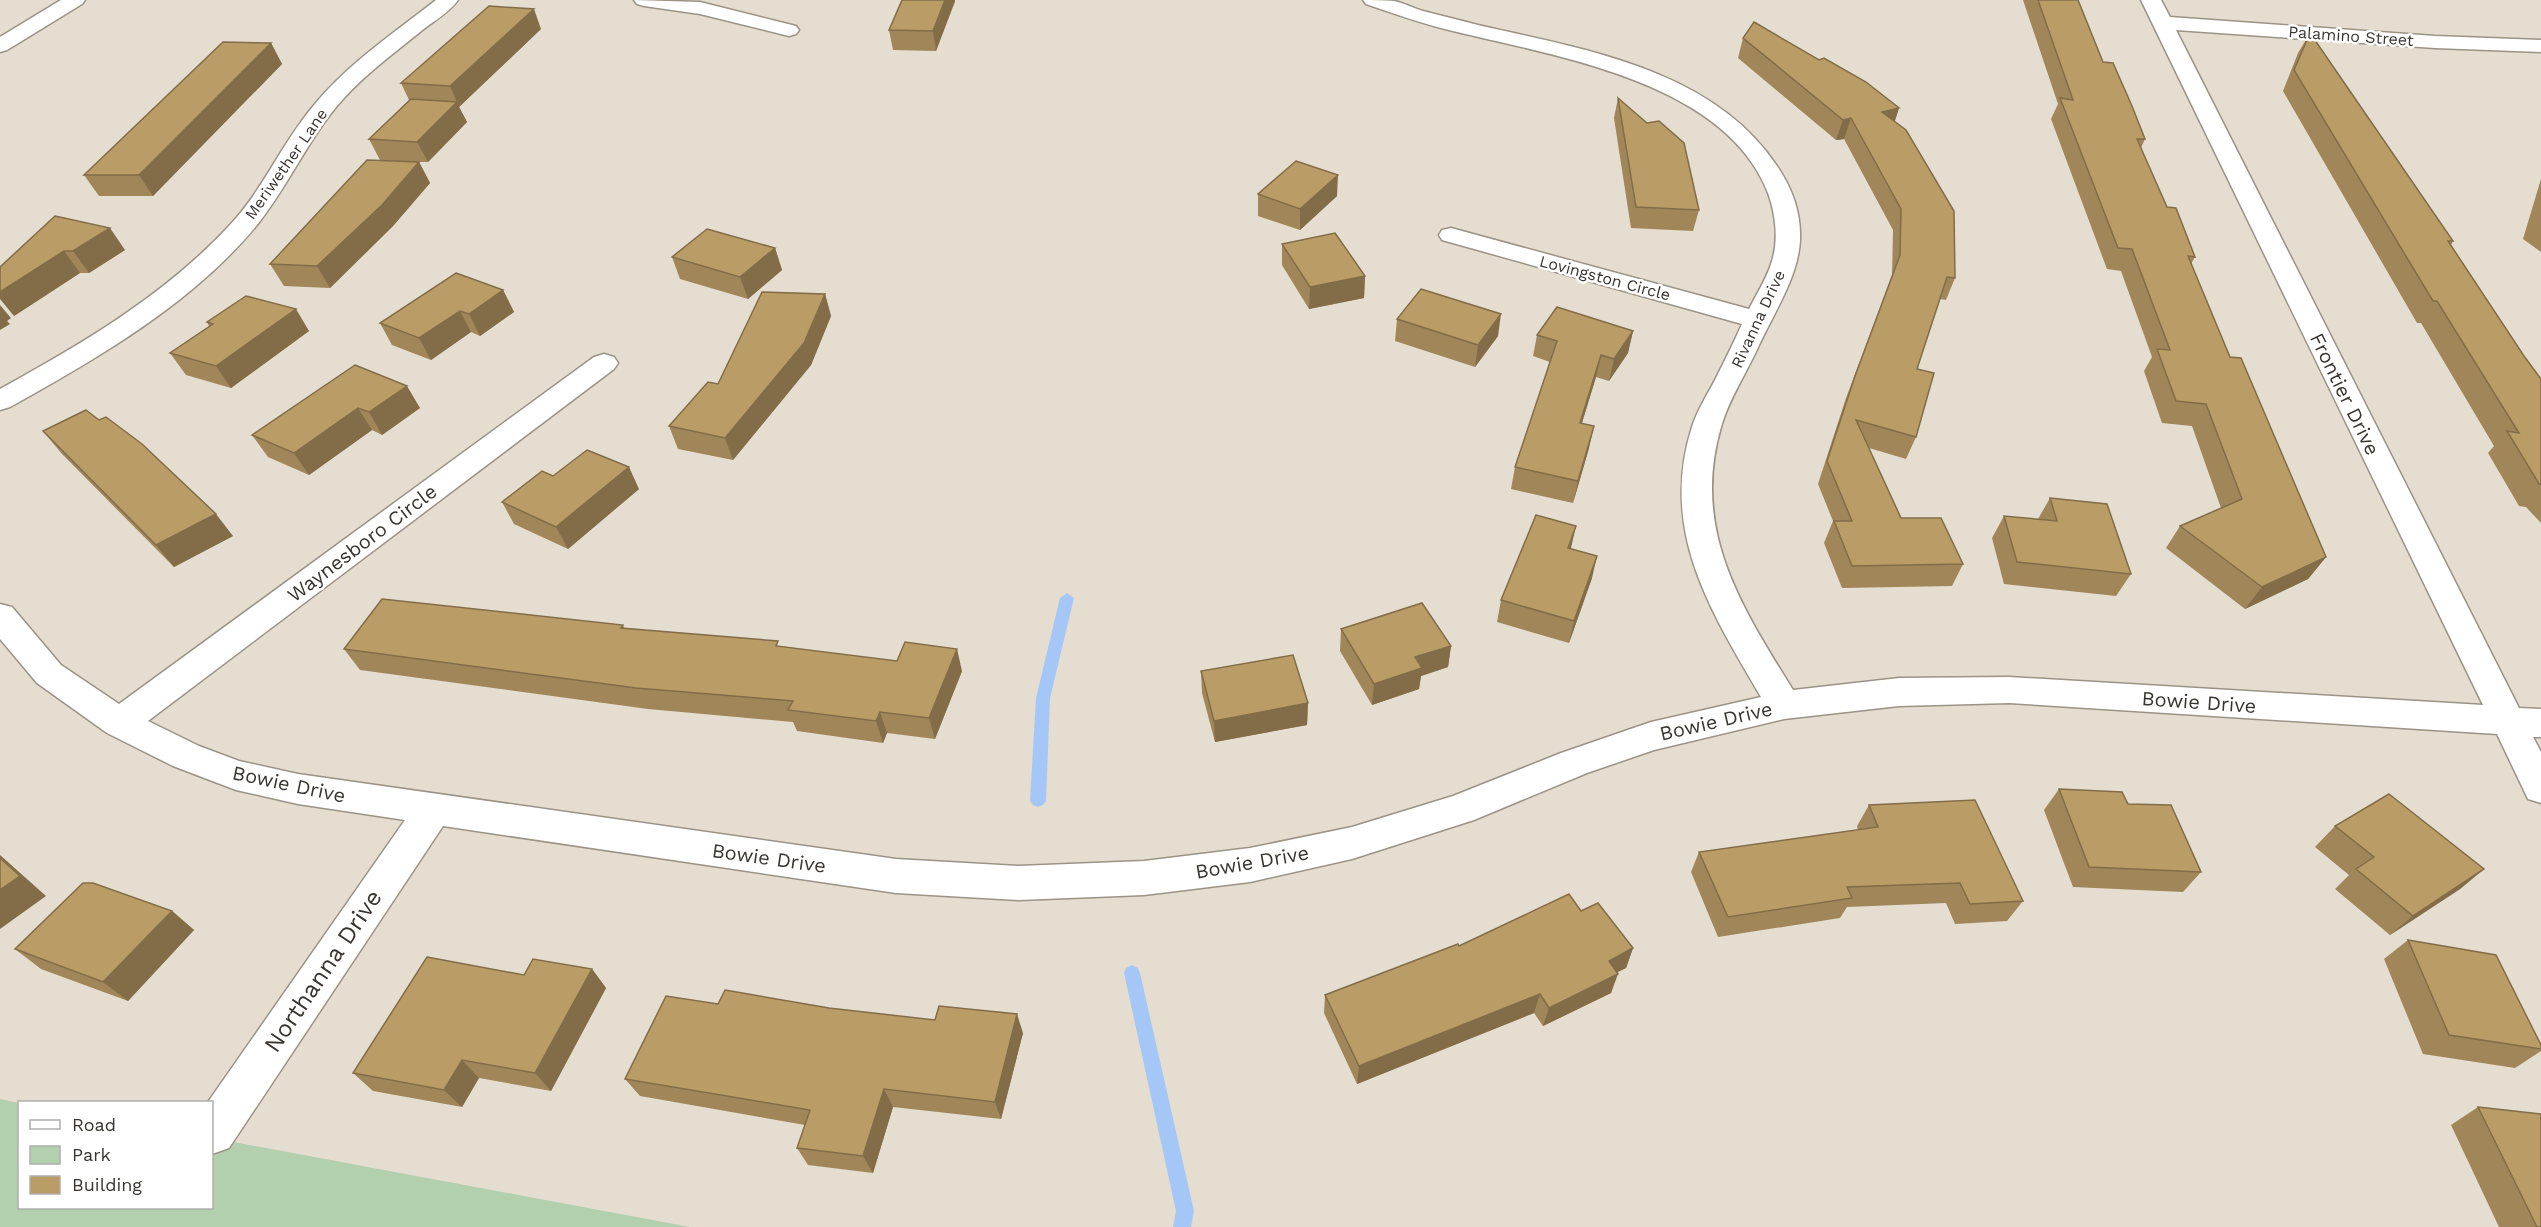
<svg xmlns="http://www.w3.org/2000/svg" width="2541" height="1227" font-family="'Work Sans',sans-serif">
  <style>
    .green { fill: #b2cfae }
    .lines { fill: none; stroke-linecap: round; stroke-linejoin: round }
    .stream { fill: #a5c7f8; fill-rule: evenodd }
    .minor-casing { stroke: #9a9386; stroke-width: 3 }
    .minor { fill: #fff; fill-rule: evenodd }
    .wall { fill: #a08659 }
    .shaded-wall { fill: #826d48 }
    .building { fill: #ba9c67; stroke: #826d48; stroke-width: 1.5 }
    .labels { text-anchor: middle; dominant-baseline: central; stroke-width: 5; stroke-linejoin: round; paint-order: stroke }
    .far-street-label { font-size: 16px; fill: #383530; stroke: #fff }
    .street-label { font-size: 20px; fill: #383530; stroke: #fff }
    .near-street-label { font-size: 24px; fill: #383530; stroke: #fff }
  </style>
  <rect width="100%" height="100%" fill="#e5ddd0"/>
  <path class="green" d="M0 1099 19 1103 20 1208H212V1138L690 1227H0Z"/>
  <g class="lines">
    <g class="stream">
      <path d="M1067 593 1074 598 1050 698 1046 801 1043 805 1038 807 1033 805 1030 801 1036 698 1060 598Z"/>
      <path d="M1132 965 1138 968 1140 973 1194 1211 1191 1227H1173L1176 1211 1124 973 1126 968Z"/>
    </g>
    <defs>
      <g id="minor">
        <path d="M61 0H85L82 4 7 50 0 52V37Z"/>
        <path d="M436 0H458C449 13 432 22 420 32 394 53 367 73 344 98 309 136 290 184 257 225 192 304 98 358 10 407L0 410V389C82 344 165 295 229 226 264 189 282 142 315 104 349 63 394 33 436 0Z"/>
        <path d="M634 0 700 2 796 26 799 30 796 34 789 36 700 14 644 6 637 4Z"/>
        <path d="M1363 0C1373 0 1384 0 1394 1 1404 3 1413 8 1423 11 1441 16 1460 20 1478 25 1583 49 1713 69 1777 166 1792 188 1801 212 1800 239 1799 275 1775 311 1760 343 1748 371 1729 398 1721 427 1691 530 1741 606 1793 690L1899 678 2009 677 2483 705 2141 0H2161L2170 17 2435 36 2541 40V52L2435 48 2176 30 2519 708 2541 709V737H2533L2541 752V803L2528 799 2497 734 2009 703 1899 706 1784 719 1654 750 1587 773 1474 820 1352 859 1250 882 1144 895 1019 900 896 893 443 826 229 1148 212 1154V1102H208L405 820 298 804 236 790 173 766 107 733 37 683 0 639V604L12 607 61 665 119 704 594 357 604 354 614 357 618 363 614 369 148 721 199 746 239 761 298 774 896 859 1019 866 1144 861 1250 848 1352 827 1453 796 1561 753 1651 722 1761 697C1710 610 1659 530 1692 427 1697 410 1708 394 1716 378 1725 360 1734 342 1742 324L1442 240 1439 235 1442 230 1451 228 1749 309C1756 295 1766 280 1771 264 1779 242 1776 215 1768 193 1725 81 1554 56 1453 31 1423 24 1395 14 1366 4Z"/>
      </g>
    </defs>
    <use href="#minor" class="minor-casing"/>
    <use href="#minor" class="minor"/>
  </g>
  <g class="wall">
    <path d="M2023 0H2078L2103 62 2145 139 2141 148 2167 207 2195 257 2191 264 2230 357 2326 557 2308 579 2245 609 2166 548 2180 526 2221 508 2192 426 2162 423 2144 371 2152 357 2121 271 2107 269 2051 119 2058 104Z"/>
    <path d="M955 1 936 51 893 50 889 30Z"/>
    <path d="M541 29 459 107 467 122 428 162H419L430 183 393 226 330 288 284 286 270 264 413 162 380 160 369 139 409 100 401 83Z"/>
    <path d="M2310 33 2453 241 2451 245 2524 356 2541 379V523L2526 507 2519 506 2488 453 2494 446 2421 323H2417L2283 91 2298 53Z"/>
    <path d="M1743 38 1899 108 1895 121 1955 278 1946 300 1940 299 1917 369 1916 437 1906 459 1869 448 1901 518 1963 564 1952 586 1842 588 1824 543 1833 521 1818 484 1846 398 1892 277 1893 230 1844 139 1836 140 1738 58Z"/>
    <path d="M271 43 282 64 153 196H99L84 175Z"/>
    <path d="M1618 98 1699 210 1693 231 1631 228 1614 118Z"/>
    <path d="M2541 179V252L2523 239Z"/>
    <path d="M1258 194 1337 196 1300 230 1258 216Z"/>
    <path d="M55 216 125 250 89 273H80L14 316Z"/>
    <path d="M1282 244 1365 276 1364 298 1309 309 1282 265Z"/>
    <path d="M775 248 782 270 748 299 680 279 672 257Z"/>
    <path d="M503 290 514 312 480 336 471 332 431 360 392 345 380 323Z"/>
    <path d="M825 294 831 316 811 365 733 460 678 449 669 426Z"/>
    <path d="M1397 319 1498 336 1475 367 1395 341Z"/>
    <path d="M207 322 309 331 231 388 186 375 170 353 209 326Z"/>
    <path d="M1633 331 1628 353 1609 381 1596 377 1582 423 1589 448 1573 503 1511 489 1515 467 1550 362 1533 356 1537 335Z"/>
    <path d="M355 365 420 408 382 435 372 430 309 475 268 457 252 435Z"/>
    <path d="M99 420 233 536 174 567 62 454 43 431Z"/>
    <path d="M553 476 639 489 568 549 514 524 502 502Z"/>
    <path d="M2050 498 2131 574 2116 596 2004 584 1992 538 2004 516 2038 519Z"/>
    <path d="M1592 578 1569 643 1497 622 1501 600Z"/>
    <path d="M623 625 624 628 780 646 962 671 935 739 887 733 883 743 797 731 793 722 648 709 360 670 344 649Z"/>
    <path d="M1341 629 1451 646 1448 667 1421 676 1419 689 1372 705 1340 651Z"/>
    <path d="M1201 671 1308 703 1307 725 1215 742 1202 693Z"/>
    <path d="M2059 789 2128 804 2201 872 2183 892 2073 887 2044 810Z"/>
    <path d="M1869 805 2023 901 2007 921 1955 924 1946 903 1847 907 1840 918 1718 937 1691 872 1699 852 1858 830 1857 826Z"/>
    <path d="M2335 826 2484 869 2460 889 2390 935 2335 889 2349 875 2315 847Z"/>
    <path d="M172 911 194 930 128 1001 41 969 15 949Z"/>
    <path d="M1581 911 1633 948 1626 968 1617 972 1611 993 1543 1026 1534 1013 1357 1084 1324 1013 1325 995 1459 946Z"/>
    <path d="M2408 940 2541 1045V1051L2515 1068 2423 1054 2384 959Z"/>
    <path d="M592 969 606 988 551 1091 479 1078 462 1107 373 1091 353 1073 524 975Z"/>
    <path d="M829 1008 1023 1033 1001 1119 893 1107 873 1173 808 1165 797 1148 805 1125 640 1096 625 1079Z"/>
    <path d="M2478 1107 2541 1227H2499L2451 1125Z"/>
  </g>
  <g class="shaded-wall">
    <path d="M945 0H955V1L936 51 933 31Z"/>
    <path d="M534 9 541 29 459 107 467 122 428 162 417 142 457 102 450 86Z"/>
    <path d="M271 43 282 64 153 196 139 175Z"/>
    <path d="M1899 108 1892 129 1882 112Z"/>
    <path d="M1851 118 1844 139 1836 140 1843 120Z"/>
    <path d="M419 162 430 183 393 226 330 288 317 266Z"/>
    <path d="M1338 175 1337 196 1300 230V209Z"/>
    <path d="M110 228 125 250 89 273 73 251Z"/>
    <path d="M775 248 782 270 748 299 740 277Z"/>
    <path d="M64 251 80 273 14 316 0 299V292Z"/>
    <path d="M1365 276 1364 298 1309 309 1310 287Z"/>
    <path d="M503 290 514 312 480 336 469 314Z"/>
    <path d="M825 294 831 316 811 365 733 460 725 438Z"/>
    <path d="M0 305 11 318 7 321 10 324 0 330Z"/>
    <path d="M296 309 309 331 231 388 216 366Z"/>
    <path d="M460 311 471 332 431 360 419 338Z"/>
    <path d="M1501 314 1498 336 1475 367 1478 345Z"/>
    <path d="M1633 331 1628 353 1609 381 1614 359Z"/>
    <path d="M1601 355 1596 377 1575 445 1580 423Z"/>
    <path d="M407 386 420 408 382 435 369 412Z"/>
    <path d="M358 408 372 430 309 475 294 453Z"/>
    <path d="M1594 426 1589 448 1573 503 1578 481Z"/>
    <path d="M629 467 639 489 568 549 556 527Z"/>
    <path d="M216 514 233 536 174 567 156 545Z"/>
    <path d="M1576 526 1571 548H1568Z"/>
    <path d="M1597 556 1592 578 1569 643 1574 621Z"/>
    <path d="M2326 557 2308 579 2245 609 2262 587Z"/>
    <path d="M1451 646 1448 667 1421 676 1419 689 1372 705 1374 684 1415 657Z"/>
    <path d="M957 649 962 671 935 739 929 718Z"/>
    <path d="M1308 703 1307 725 1215 742 1214 721Z"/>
    <path d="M880 712 887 733 883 743 876 721Z"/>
    <path d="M0 855 46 896 0 929Z"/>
    <path d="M2484 869 2460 889 2390 935 2413 916Z"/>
    <path d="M172 911 194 930 128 1001 103 982Z"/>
    <path d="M1633 948 1626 968 1602 980 1609 961Z"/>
    <path d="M592 969 606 988 551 1091 535 1073Z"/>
    <path d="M1618 974 1611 993 1543 1026 1549 1008Z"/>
    <path d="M1540 994 1534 1013 1357 1084 1359 1066Z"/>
    <path d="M1017 1014 1023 1033 1001 1119 995 1102Z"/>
    <path d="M462 1060 479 1078 462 1107 444 1090Z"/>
    <path d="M884 1089 893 1107 873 1173 863 1156Z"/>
  </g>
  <g class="building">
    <path d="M902 0H945L933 31 889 30Z"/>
    <path d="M2038 0H2078L2103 62 2113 63 2132 106 2145 139H2137L2167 207 2176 208 2195 257 2188 256 2230 357 2241 358 2326 557 2262 587 2180 526 2242 499 2206 404 2176 401 2157 349 2170 350 2132 249 2118 248 2060 98 2073 100Z"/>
    <path d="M489 6 534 9 450 86 401 83Z"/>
    <path d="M1754 22 1819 60 1824 58 1866 82 1899 108 1882 112 1906 130 1954 211 1955 278 1947 277 1917 369 1934 373 1916 437 1856 420 1901 518H1941L1963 564 1852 566 1834 521H1852L1827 461 1855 376 1900 255 1901 209 1851 118 1843 120 1743 38Z"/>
    <path d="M2310 33 2453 241H2448L2524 356 2541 379V484H2539L2507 431 2519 433 2437 301H2433L2294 70Z"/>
    <path d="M223 42 271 43 139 175H84Z"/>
    <path d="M1618 98 1647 123 1659 121 1684 143 1699 210 1636 207Z"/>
    <path d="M411 99 457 102 417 142 369 139Z"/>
    <path d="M367 160 419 162 382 205 317 266 270 264Z"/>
    <path d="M1296 161 1338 175 1300 209 1258 194Z"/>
    <path d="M55 216 110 228 73 251H64L0 292V267Z"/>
    <path d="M707 229 775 248 740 277 672 257Z"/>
    <path d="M1335 233 1365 276 1310 287 1282 244Z"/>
    <path d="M456 273 503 290 469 314 460 311 419 338 380 323Z"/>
    <path d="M1421 289 1501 314 1478 345 1397 319Z"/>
    <path d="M762 292 825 294 804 343 725 438 669 426 708 382 718 384Z"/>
    <path d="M246 296 296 309 216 366 170 353 213 324 207 322Z"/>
    <path d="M1557 307 1633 331 1614 359 1601 355 1580 423 1594 426 1578 481 1515 467 1557 341 1537 335Z"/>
    <path d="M355 365 407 386 369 412 358 408 294 453 252 435Z"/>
    <path d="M86 410 99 420 106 417 142 444 216 514 156 545 43 431Z"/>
    <path d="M587 450 629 467 556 527 502 502 542 471 553 476Z"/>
    <path d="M2050 498 2107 504 2131 574 2017 562 2004 516 2057 521Z"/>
    <path d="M1536 515 1576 526 1568 548 1597 556 1574 621 1501 600Z"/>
    <path d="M382 599 623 625 621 628 778 641 776 646 897 661 905 642 957 649 929 718 880 712 876 721 788 710 793 701 636 688 344 649Z"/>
    <path d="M1422 603 1451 646 1415 657 1422 668 1374 684 1341 629Z"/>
    <path d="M1293 655 1308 703 1214 721 1201 671Z"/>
    <path d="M2059 789 2122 792 2128 804 2171 805 2201 872 2089 867Z"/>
    <path d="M2389 794 2484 869 2413 916 2356 869 2374 857 2335 826Z"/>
    <path d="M1975 800 2023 901 1970 904 1960 883 1847 887 1852 898 1728 917 1699 852 1878 827 1869 805Z"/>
    <path d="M0 858 20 876 0 890Z"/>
    <path d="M83 883H93L172 911 103 982 15 949Z"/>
    <path d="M1569 894 1581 911 1598 903 1633 948 1609 961 1618 974 1549 1008 1540 994 1359 1066 1325 995 1458 944 1459 946Z"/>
    <path d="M2408 940 2496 955 2541 1045V1049L2449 1035Z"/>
    <path d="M427 957 524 975 533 959 592 969 535 1073 462 1060 444 1090 353 1073Z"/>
    <path d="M725 990 829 1008 935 1020 939 1006 1017 1014 995 1102 884 1089 863 1156 797 1148 810 1110 625 1079 666 996 718 1004Z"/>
    <path d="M2478 1107 2541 1114V1227H2537Z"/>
  </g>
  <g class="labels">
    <g class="far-street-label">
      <text transform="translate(2351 36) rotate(4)">Palamino Street</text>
      <text transform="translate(286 164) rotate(-55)">Meriwether Lane</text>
      <text transform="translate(1605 278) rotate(15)">Lovingston Circle</text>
      <text transform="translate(1758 319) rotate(-65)">Rivanna Drive</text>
    </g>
    <g class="street-label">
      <text transform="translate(2345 394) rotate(64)">Frontier Drive</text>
      <text transform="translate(362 543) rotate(-37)">Waynesboro Circle</text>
      <text transform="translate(2199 702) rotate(4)">Bowie Drive</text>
      <text transform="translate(1716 721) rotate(-13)">Bowie Drive</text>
      <text transform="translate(289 784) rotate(12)">Bowie Drive</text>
      <text transform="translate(769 858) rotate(8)">Bowie Drive</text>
      <text transform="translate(1252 862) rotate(-10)">Bowie Drive</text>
    </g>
    <g class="near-street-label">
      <text transform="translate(323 971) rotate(-56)">Northanna Drive</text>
    </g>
  </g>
  <rect x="18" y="1101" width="195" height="108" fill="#ffffff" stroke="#afaeac" stroke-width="1.5"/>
  <rect x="30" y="1120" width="30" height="9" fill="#ffffff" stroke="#afaeac" stroke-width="1.5"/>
  <text x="72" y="1131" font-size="18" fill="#383530">Road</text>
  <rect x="30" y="1146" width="30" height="18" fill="#b2cfae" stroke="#afaeac" stroke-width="1.5"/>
  <text x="72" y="1161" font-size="18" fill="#383530">Park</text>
  <rect x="30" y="1176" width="30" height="18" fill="#ba9c67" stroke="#afaeac" stroke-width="1.5"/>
  <text x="72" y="1191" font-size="18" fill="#383530">Building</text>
</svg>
